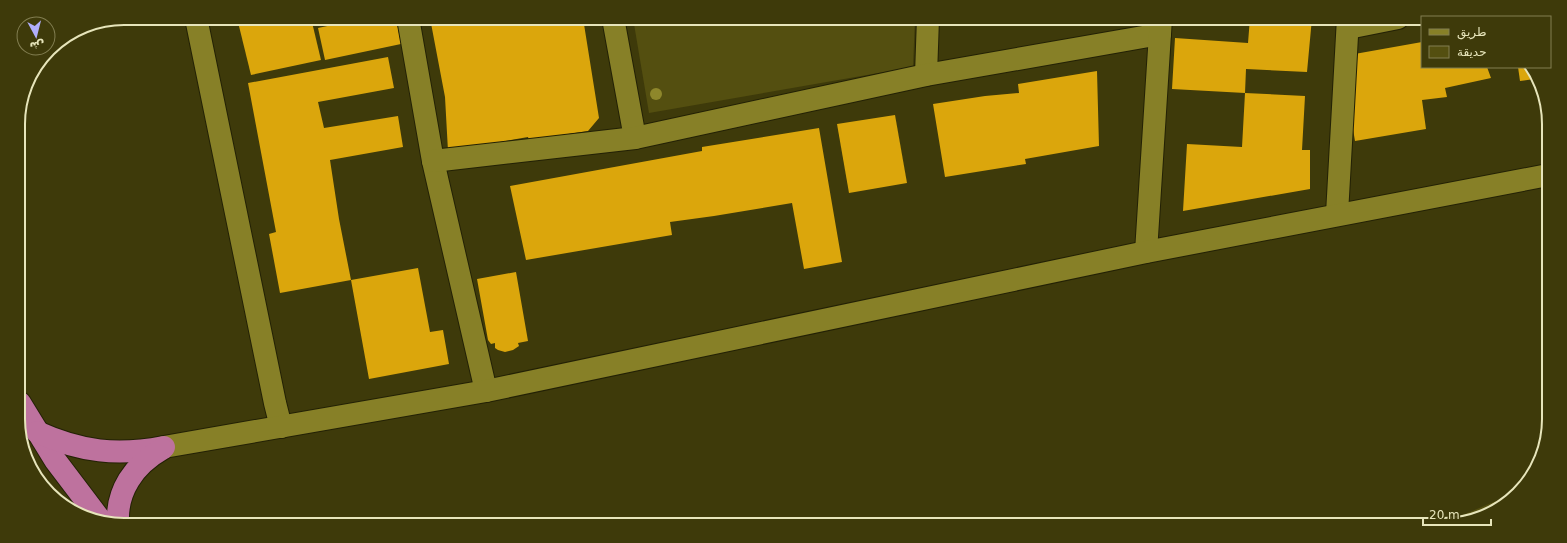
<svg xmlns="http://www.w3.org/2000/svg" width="1567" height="543" font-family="'DejaVu Sans','Noto Naskh Arabic',sans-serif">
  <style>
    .green { fill: #544f10 }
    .building { fill: #dba60c }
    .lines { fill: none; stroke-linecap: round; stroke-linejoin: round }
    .street-casing { stroke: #232105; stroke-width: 24 }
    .highway-casing { stroke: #232105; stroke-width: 24 }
    .street { stroke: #878027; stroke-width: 22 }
    .highway { stroke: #be729e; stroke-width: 22 }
    .tree { fill: #8e872b }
    .rim { fill: none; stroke: #e7e5bb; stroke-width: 2 }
  </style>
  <rect width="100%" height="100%" fill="#3e3a0a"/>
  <g class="green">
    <path d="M633 18H915L913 67 649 113Z"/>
    <path d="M1515 493 1508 503 1450 525H1439Z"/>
  </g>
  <g class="building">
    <path d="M237 18H311L321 60 251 75Z"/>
    <path d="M365 18H396L401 44 325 60 318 28Z"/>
    <path d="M430 18H507L508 23 538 18H583L599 118 588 131 529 140 528 137 448 151 445 97Z"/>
    <path d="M1250 18H1312L1307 72 1246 69 1245 93 1172 89 1175 38 1248 43Z"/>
    <path d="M1422 42V67H1487L1491 78 1445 88 1447 97 1422 100 1426 129 1355 141 1351 117 1349 55Z"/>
    <path d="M388 57 394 88 318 102 324 128 398 116 403 147 330 160 339 219 351 280 418 268 430 332 443 330 449 364 369 379 351 280 280 293 269 234 276 232 248 83Z"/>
    <path d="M1518 67H1529L1534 79 1520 81Z"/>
    <path d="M1097 71 1099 146 1025 159 1026 164 945 177 933 104 985 96 1019 93 1018 84Z"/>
    <path d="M1245 93 1305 96 1302 150H1310V189L1183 211 1187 144 1242 147Z"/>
    <path d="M895 115 907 183 849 193 837 124Z"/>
    <path d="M819 128 842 262 804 269 792 203 714 216 670 222 672 235 526 260 510 186 702 151V147Z"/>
    <path d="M516 272 528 341 518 343 519 346 513 350 505 352 498 350 495 348V343L491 344 488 340 477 279Z"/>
  </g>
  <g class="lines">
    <defs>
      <g id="street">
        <path d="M196 18 275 403 281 427"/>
        <path d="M408 18 433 161 486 391"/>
        <path d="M613 18 635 138"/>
        <path d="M1348 28 1398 18"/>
        <path d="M926 75 928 18"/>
        <path d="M433 161 635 138 926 75 1160 34"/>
        <path d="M1337 214 1348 18"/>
        <path d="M1146 252 1161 18"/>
        <path d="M164 447 486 391 1146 252 1548 175"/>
      </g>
      <g id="highway">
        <path d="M20 403 55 460 102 522"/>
        <path d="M37 432C81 452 117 456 164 447"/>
        <path d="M118 524C116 491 134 465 162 449"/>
      </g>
    </defs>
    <use href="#street" class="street-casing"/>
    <use href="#highway" class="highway-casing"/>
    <use href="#street" class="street"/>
    <use href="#highway" class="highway"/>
  </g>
  <circle class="tree" cx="656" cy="94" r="6"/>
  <path d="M0 0H1567V543H0ZM124 25H1443A99 99 0 0 1 1542 124V419A99 99 0 0 1 1443 518H124A99 99 0 0 1 25 419V124A99 99 0 0 1 124 25Z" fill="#3e3a0a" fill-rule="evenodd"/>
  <path class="rim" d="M124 25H1443A99 99 0 0 1 1542 124V419A99 99 0 0 1 1443 518H124A99 99 0 0 1 25 419V124A99 99 0 0 1 124 25Z"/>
  <rect x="1421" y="16" width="130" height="52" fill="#3e3a0a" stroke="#827e51"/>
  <rect x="1429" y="29" width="20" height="6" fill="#878027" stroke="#827e51"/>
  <text x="1457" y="36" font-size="12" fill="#e7e5bb">طريق</text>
  <rect x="1429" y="46" width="20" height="12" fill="#544f10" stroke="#827e51"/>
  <text x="1457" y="56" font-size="12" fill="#e7e5bb">حديقة</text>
  <g transform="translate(36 36) rotate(173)"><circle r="19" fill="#3e3a0a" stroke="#827e51"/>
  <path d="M0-3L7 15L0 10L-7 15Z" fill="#b0aefa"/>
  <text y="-6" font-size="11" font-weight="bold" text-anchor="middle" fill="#e7e5bb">ش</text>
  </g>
  <path d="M1423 519v6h68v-6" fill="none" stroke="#e7e5bb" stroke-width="2"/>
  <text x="1429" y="519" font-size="12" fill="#e7e5bb" stroke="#3e3a0a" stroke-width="3" paint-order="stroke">20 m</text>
</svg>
